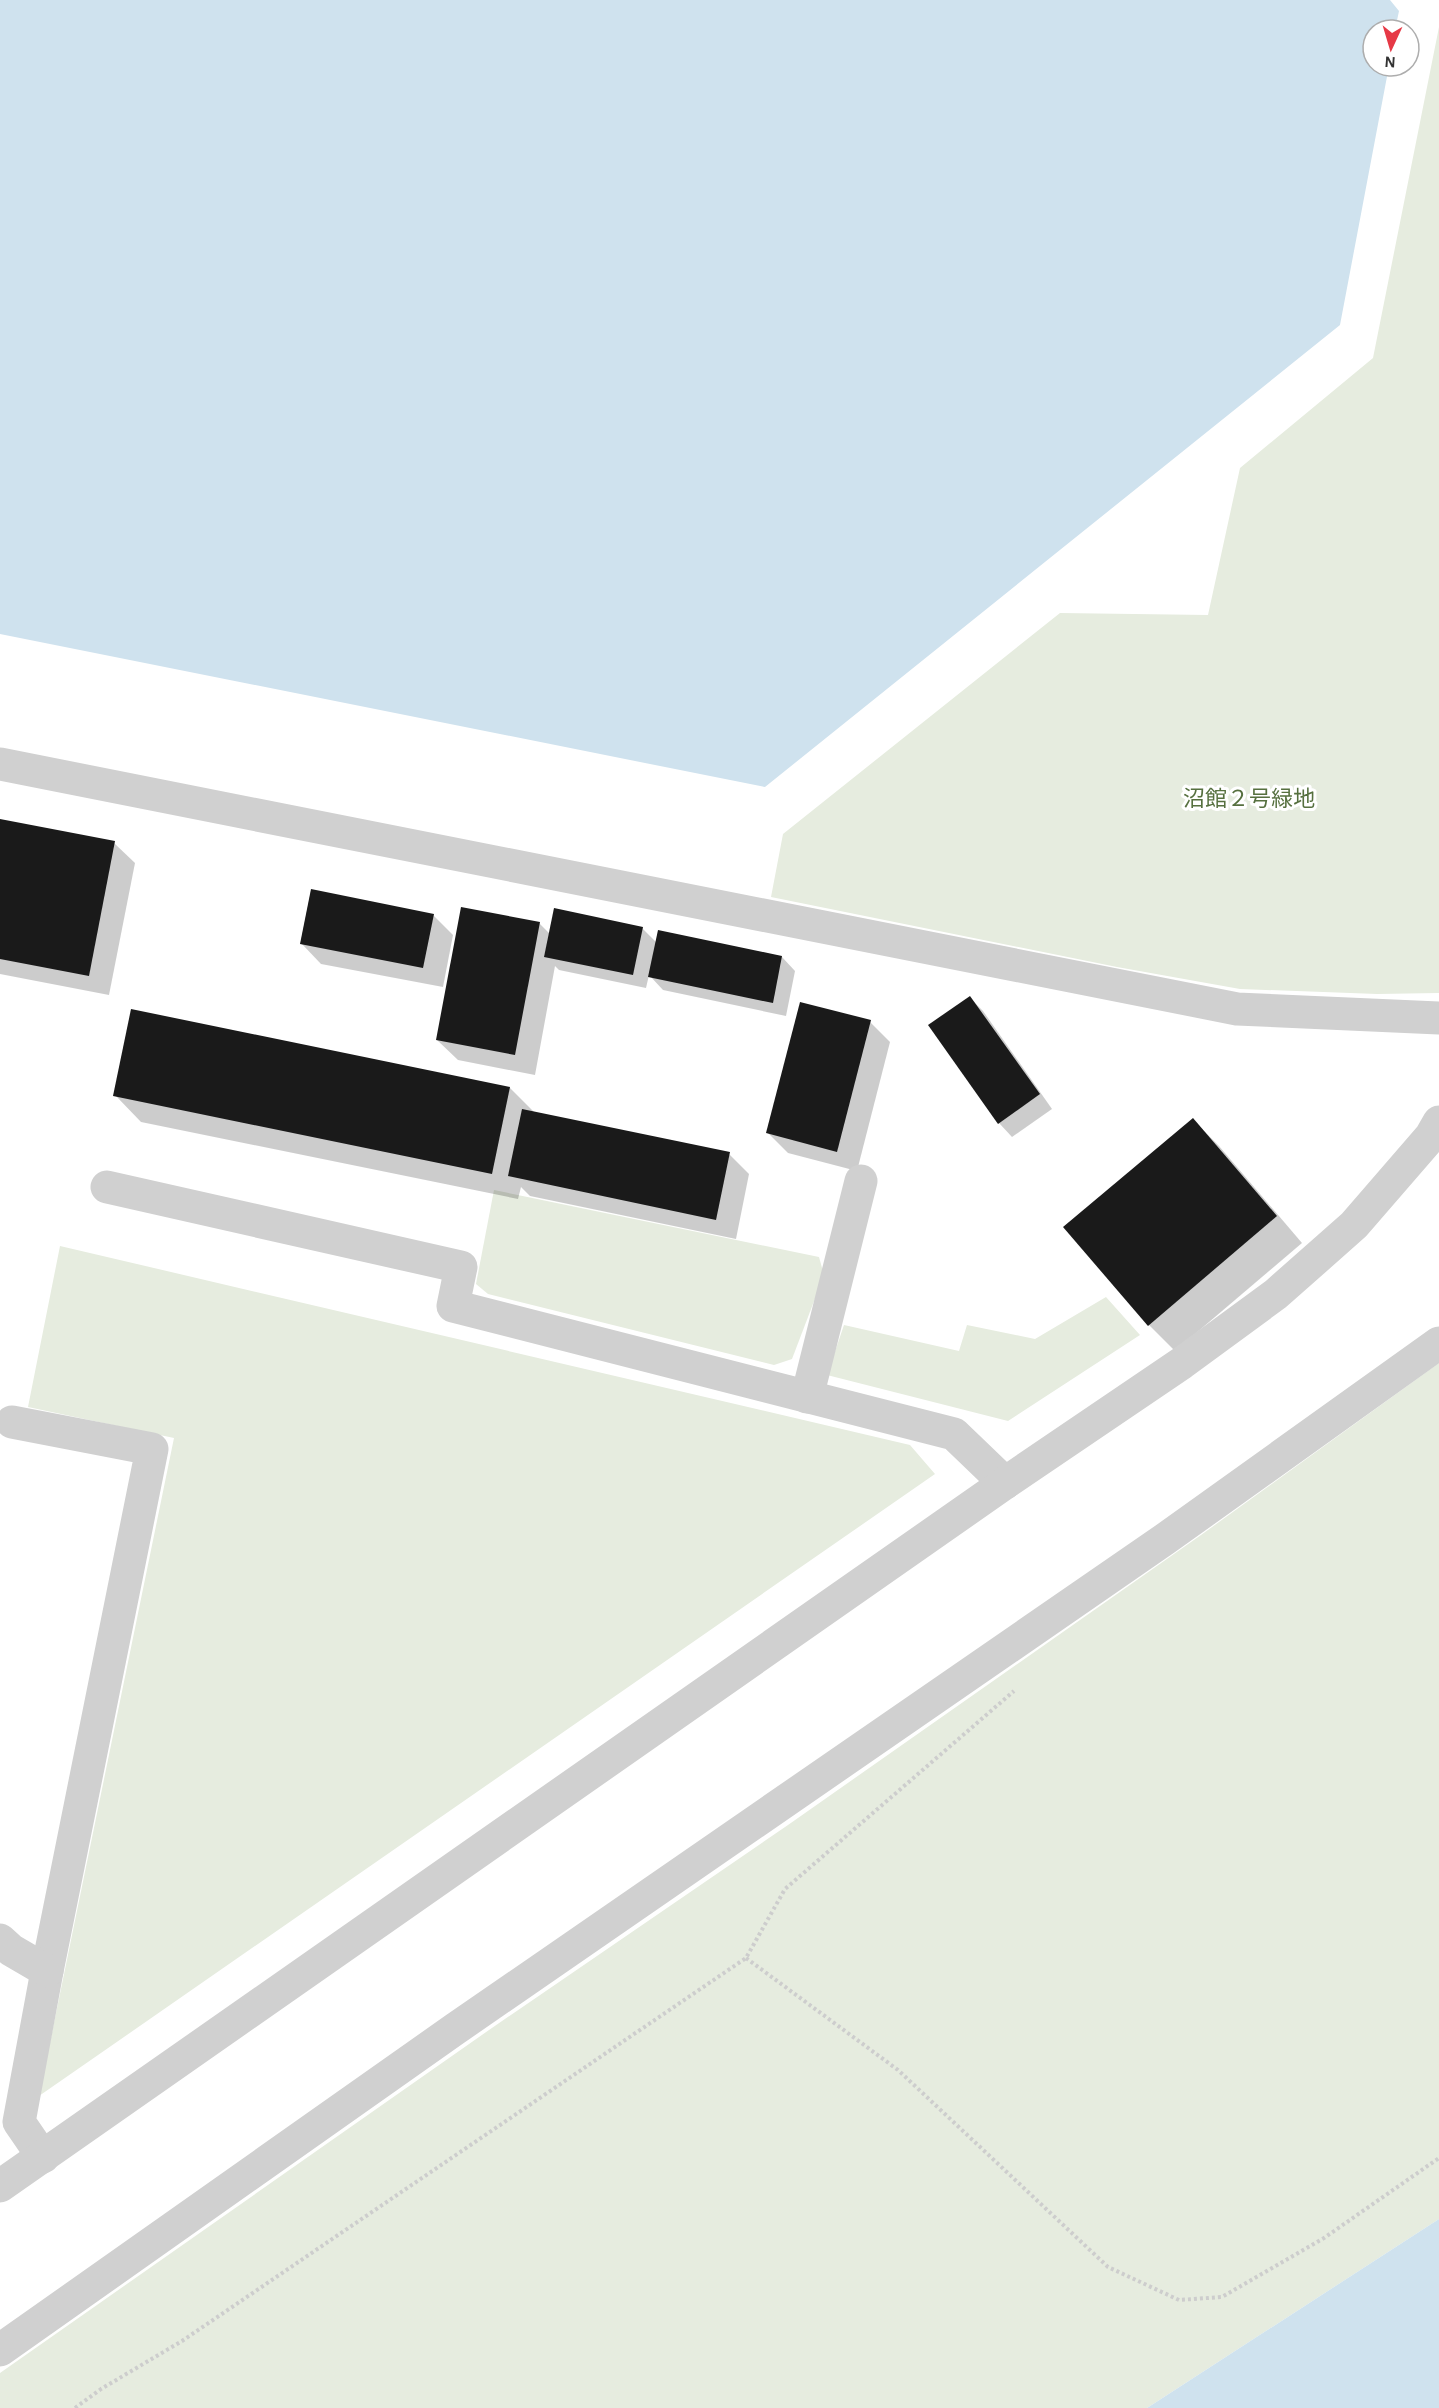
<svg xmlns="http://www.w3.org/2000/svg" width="1439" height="2408" font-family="'Alegreya Sans','Noto Sans JP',sans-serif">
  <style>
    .green { fill: #e6ecdf }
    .water { fill: #cfe2ee }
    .shadow { fill: #0003 }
    .building { fill: #1a1a1a }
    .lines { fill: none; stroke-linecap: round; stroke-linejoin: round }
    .path { stroke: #cdcdcd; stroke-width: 4; stroke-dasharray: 3 3; stroke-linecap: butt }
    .minor { stroke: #d0d0d0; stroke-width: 33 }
    .labels { text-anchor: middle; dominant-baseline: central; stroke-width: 6; stroke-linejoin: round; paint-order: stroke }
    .park-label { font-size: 22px; fill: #56703f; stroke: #fff }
  </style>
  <rect width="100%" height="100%" fill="#fff"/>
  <g class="green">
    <path d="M1439 27V993L1377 994 1240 989 1117 967 771 897 783 834 1060 613 1208 615 1240 468 1373 358Z"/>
    <path d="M494 1190 819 1257 824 1275 792 1359 774 1365 488 1294 476 1284Z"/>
    <path d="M60 1246 910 1445 935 1474 39 2096 174 1438 28 1407Z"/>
    <path d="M1106 1297 1140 1335 1008 1421 827 1375 844 1325 959 1351 967 1325 1035 1339Z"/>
    <path d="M1439 1363V2219L1147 2408H0V2373L489 2030 788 1825 1201 1535Z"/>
  </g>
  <g class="water">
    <path d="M0 0H1390L1399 11 1395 30H1373V66H1389L1340 325 765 787 0 634Z"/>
    <path d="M1439 2219V2408H1147Z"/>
  </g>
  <g class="shadow">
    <path d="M0 821 114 843 135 863 109 995 0 974Z"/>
    <path d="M433 915 453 935 443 987 321 964 301 943Z"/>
    <path d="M539 923 550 934 642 928 657 943 782 957 795 971 786 1016 663 990 649 975 646 988 559 970 555 966 535 1075 458 1060 437 1040Z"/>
    <path d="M970 998 983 1011 1052 1109 1012 1137 999 1123Z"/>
    <path d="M870 1022 890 1042 857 1171 788 1153 768 1133Z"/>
    <path d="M510 1088 535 1113 729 1154 749 1174 736 1239 530 1196 521 1187 518 1199 141 1122 115 1095Z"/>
    <path d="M1193 1120 1219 1146 1302 1243 1175 1351 1149 1325Z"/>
  </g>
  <g class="building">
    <path d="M0 819 115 841 89 976 0 959Z"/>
    <path d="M311 889 434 914 423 968 300 944Z"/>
    <path d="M461 907 540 922 515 1055 436 1040Z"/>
    <path d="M554 908 643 927 633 975 544 957Z"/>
    <path d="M658 930 782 956 773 1003 648 977Z"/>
    <path d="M970 996 1040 1094 998 1124 928 1025Z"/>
    <path d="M800 1002 871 1020 837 1152 766 1133Z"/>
    <path d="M131 1009 510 1087 492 1174 113 1096Z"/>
    <path d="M522 1109 730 1152 716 1220 508 1176Z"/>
    <path d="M1193 1118 1277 1216 1148 1326 1063 1227Z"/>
  </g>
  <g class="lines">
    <g class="path">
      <path d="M746 1958 898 2070 1108 2267 1179 2300 1222 2297 1324 2238 1439 2158"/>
      <path d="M75 2408 101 2389 182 2341 746 1958 785 1889 1014 1691"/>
    </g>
    <g class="minor">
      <path d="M0 764 1237 1009 1439 1018"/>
      <path d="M107 1187 461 1267 453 1306 954 1434 1005 1483"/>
      <path d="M807 1397 861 1181"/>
      <path d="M12 1422 152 1449 47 1971 19 2122 43 2157"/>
      <path d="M0 1940 11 1950 47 1971"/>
      <path d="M0 2186 1005 1483 1182 1363 1276 1294 1354 1225 1431 1136 1439 1122"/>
      <path d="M0 2350 455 2029 1165 1539 1439 1343"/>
    </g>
  </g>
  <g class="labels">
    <g class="park-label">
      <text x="1249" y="799">沼館２号緑地</text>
    </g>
  </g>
  <g transform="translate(1391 48) rotate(184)"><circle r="28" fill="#ffffff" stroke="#adadad" stroke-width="1.5"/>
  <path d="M0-4.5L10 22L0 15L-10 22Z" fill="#e63946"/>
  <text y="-9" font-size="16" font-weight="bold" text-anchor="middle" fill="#333333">N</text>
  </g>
</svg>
